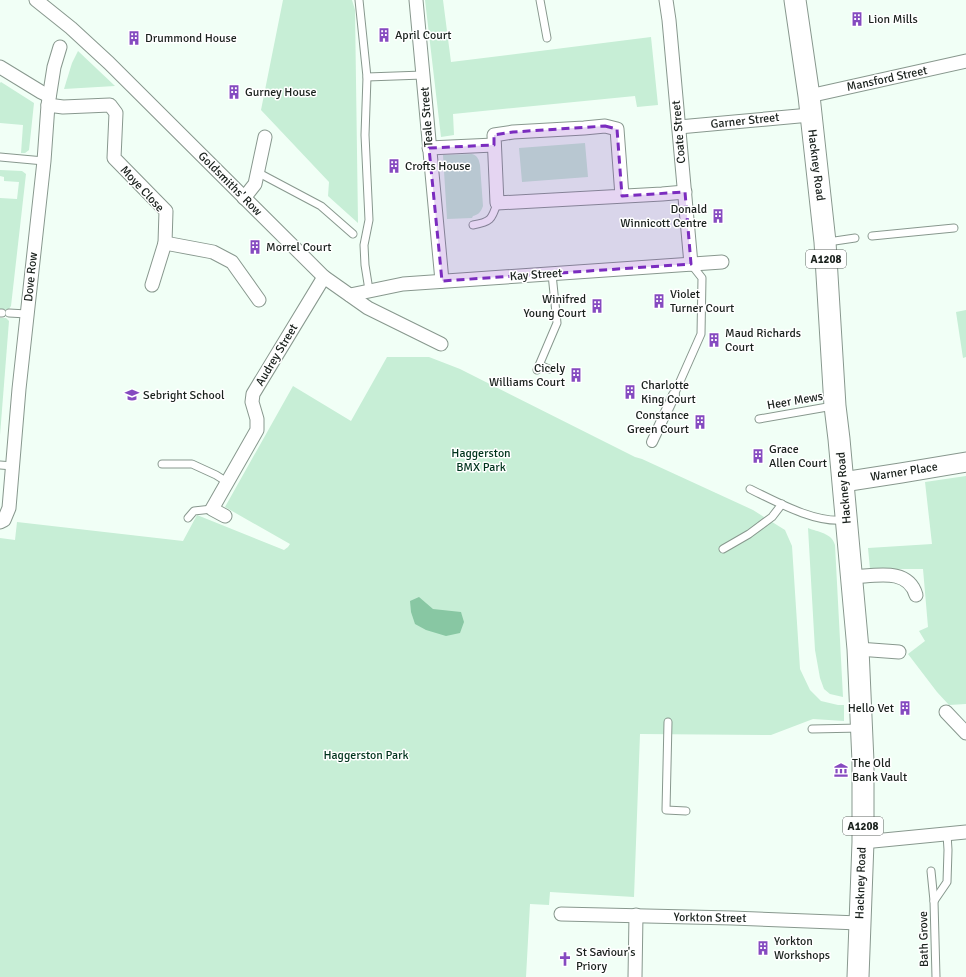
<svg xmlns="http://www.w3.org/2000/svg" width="966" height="977" font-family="Signika,sans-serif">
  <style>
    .green { fill: #c7eed6 }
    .water { fill: #88c7a3 }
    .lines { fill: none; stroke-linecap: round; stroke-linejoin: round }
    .service-casing { stroke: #88988e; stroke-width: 9 }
    .pedestrian-casing { stroke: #88988e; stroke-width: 12 }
    .minor-casing { stroke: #88988e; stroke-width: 15 }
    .secondary-casing { stroke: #88988e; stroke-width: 21 }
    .primary-casing { stroke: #88988e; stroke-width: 23 }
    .service { stroke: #fff; stroke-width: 7 }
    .pedestrian { stroke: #fff; stroke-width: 10 }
    .minor { stroke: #fff; stroke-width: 13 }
    .secondary { stroke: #fff; stroke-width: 19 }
    .primary { stroke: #fff; stroke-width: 21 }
    .marked { fill: #7b2cbf; fill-opacity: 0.2; stroke: #7b2cbf; stroke-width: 3; stroke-dasharray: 8 5; stroke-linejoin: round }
    .labels { text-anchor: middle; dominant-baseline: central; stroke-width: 3; stroke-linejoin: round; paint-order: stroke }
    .shield { fill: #fff; stroke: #5f6461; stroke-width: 1 }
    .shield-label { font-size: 11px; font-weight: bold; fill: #1a211d }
    .poi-label { font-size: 12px; fill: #1a211d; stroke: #fff; text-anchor: start }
    .street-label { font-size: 12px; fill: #1a211d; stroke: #fff }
    .park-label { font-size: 12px; fill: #00331d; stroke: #fff }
  </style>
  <rect width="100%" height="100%" fill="#f1fff6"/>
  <g class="green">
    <path d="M283 0H352L355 10 358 223 328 196 329 182 261 110Z"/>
    <path d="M425 0H443L451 62 651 37 658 105 637 107 635 96 453 114 454 135 441 137Z"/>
    <path d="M78 51 115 86 64 89 72 63Z"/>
    <path d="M1 82 34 103 29 150 25 153H21L23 125 0 123V83Z"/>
    <path d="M585 143 588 177 522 182 519 148Z"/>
    <path d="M472 154C478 156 479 160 480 165L483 206C481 212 478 215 473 216L472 218 447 219 443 155Z"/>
    <path d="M0 170 22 171 26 174 11 306 8 310 0 309V198L17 199 19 182 4 181V177L0 176Z"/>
    <path d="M966 310V357L963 358 956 312Z"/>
    <path d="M0 318H6L9 321 0 435Z"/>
    <path d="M387 357H429L460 369 635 457 642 459 753 510 785 530 792 546 800 669 810 690 821 701 838 705H844V721L813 719 771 735 640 734 634 897 550 892 549 905 530 904 526 977H0V538L15 540 17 522 183 541 197 515 284 550 288 547 290 544 225 507 293 386 351 421Z"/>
    <path d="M966 476V704L949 705 937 692 908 654 925 641 919 631 928 627 923 569H870L868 548 932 544 925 482Z"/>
    <path d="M808 528C818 532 832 533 835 545L843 697 830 694 824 689 820 678 815 650Z"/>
  </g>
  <path class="water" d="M419 597 433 609 461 612 464 622 460 633 446 636 426 630 415 624 411 612 410 601Z"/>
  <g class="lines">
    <defs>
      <g id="service">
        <path d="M359 0 367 77 365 135 369 220 364 245 365 265 369 290"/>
        <path d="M540 0 547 38"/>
        <path d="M367 77 423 75"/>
        <path d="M0 157 44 161"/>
        <path d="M257 172 321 206 353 234"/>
        <path d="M473 225C490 222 492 220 497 203"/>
        <path d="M872 236 954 228"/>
        <path d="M828 242 855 238"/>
        <path d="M0 313H2"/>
        <path d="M9 313 27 314"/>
        <path d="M540 365 549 369"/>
        <path d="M537 370 557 323 552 274"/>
        <path d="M674 395 701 334 702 278 691 264"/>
        <path d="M759 419 833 406"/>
        <path d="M162 464H192L216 475 227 482"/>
        <path d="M0 465 13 466"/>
        <path d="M750 489C777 502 814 523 844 520"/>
        <path d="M188 518 194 511 212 509"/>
        <path d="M723 549 749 534 772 517 782 504"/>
        <path d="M668 722 666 810 686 811"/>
        <path d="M812 729 861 728"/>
        <path d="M931 871 934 901 936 977"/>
        <path d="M934 901 947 882 948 850 947 834"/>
      </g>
      <path id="pedestrian" d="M652 442 674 395"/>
      <g id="minor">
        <path d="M36 0 71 28 109 63 324 277 368 308 441 344"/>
        <path d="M416 0 442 281"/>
        <path d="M666 0 669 20 691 264"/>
        <path d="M0 67 41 92 49 96"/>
        <path d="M809 96 966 61"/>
        <path d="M48 105 63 107 110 105 116 113 114 158 166 211 165 243 152 285"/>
        <path d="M679 127 810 115"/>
        <path d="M429 148 494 145"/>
        <path d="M622 196 617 129 605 126 584 128 513 132 494 135 497 203 662 194 685 192"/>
        <path d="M244 198 255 184 265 137"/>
        <path d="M165 243 213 252 232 262 259 300"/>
        <path d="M350 295 403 284 722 262"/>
        <path d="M225 516 212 509 257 430V419L252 402 253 394 324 277"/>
        <path d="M0 522 4 520 9 508 19 389 44 161 48 105 54 67 60 47"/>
        <path d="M852 577C875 576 908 567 916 595"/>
        <path d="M858 649 899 652"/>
        <path d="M946 712 966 733"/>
        <path d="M863 842 966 832"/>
        <path d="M561 914 732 918 859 923"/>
        <path d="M635 977 636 915"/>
      </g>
      <path id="secondary" d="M843 482 901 473 966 462"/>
      <path id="primary" d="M795 0 809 96 825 242 835 406 839 439 858 649 863 762V842L858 977"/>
    </defs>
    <use href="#service" class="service-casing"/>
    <use href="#pedestrian" class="pedestrian-casing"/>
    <use href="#minor" class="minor-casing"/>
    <use href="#secondary" class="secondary-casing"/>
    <use href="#primary" class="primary-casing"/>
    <use href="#service" class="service"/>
    <use href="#pedestrian" class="pedestrian"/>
    <use href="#minor" class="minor"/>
    <use href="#secondary" class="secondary"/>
    <use href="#primary" class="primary"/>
  </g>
  <path class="marked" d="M605 126 617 129 622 196 685 192 691 264 442 281 429 148 494 145V135L513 132Z"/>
  <defs>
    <symbol id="building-bare" viewBox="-9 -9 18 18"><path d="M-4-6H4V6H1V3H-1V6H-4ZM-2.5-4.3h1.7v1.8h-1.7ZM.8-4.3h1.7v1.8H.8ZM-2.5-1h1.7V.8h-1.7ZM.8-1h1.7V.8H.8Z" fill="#854ac0" stroke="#fff" stroke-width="2.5" paint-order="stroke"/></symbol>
    <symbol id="school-bare" viewBox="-9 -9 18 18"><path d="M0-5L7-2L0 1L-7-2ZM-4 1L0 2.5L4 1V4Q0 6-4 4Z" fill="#854ac0" stroke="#fff" stroke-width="2.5" paint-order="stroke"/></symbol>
    <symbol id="museum-bare" viewBox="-9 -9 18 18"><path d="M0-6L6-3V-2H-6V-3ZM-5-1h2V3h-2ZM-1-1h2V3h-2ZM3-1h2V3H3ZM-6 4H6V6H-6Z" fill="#854ac0" stroke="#fff" stroke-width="2.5" paint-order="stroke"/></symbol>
    <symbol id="church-bare" viewBox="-9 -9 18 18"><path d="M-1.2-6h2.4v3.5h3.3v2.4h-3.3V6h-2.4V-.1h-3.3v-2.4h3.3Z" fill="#854ac0" stroke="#fff" stroke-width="2.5" paint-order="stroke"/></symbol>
  </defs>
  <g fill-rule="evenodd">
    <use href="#building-bare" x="847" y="9" width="20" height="20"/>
    <use href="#building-bare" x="374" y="25" width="20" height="20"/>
    <use href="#building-bare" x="124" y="28" width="20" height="20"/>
    <use href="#building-bare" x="224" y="82" width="20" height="20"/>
    <use href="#building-bare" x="384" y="156" width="20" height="20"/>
    <use href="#building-bare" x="708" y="206" width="20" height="20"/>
    <use href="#building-bare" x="245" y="237" width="20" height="20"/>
    <use href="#building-bare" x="649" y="291" width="20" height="20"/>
    <use href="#building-bare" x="587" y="296" width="20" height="20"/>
    <use href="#building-bare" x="704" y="330" width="20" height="20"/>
    <use href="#building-bare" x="566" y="365" width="20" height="20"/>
    <use href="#building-bare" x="620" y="382" width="20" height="20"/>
    <use href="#school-bare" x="122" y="385" width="20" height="20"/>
    <use href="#building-bare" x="690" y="412" width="20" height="20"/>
    <use href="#building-bare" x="748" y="446" width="20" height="20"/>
    <use href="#building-bare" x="895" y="698" width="20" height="20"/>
    <use href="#museum-bare" x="831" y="760" width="20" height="20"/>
    <use href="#building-bare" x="753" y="938" width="20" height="20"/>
    <use href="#church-bare" x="555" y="949" width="20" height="20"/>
  </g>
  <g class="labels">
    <g class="shield">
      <rect x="806" y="250" width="40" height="18" rx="3"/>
      <rect x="843" y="817" width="40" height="18" rx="3"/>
    </g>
    <g class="shield-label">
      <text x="826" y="259">A1208</text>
      <text x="863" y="826">A1208</text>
    </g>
    <g class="poi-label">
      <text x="868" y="19">Lion Mills</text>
      <text x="395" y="35">April Court</text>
      <text x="145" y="38">Drummond House</text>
      <text x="245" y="92">Gurney House</text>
      <text x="405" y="166">Crofts House</text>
      <text x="707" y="209" text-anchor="end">Donald<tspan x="707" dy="14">Winnicott Centre</tspan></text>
      <text x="266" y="247">Morrel Court</text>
      <text x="670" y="294">Violet<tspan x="670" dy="14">Turner Court</tspan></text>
      <text x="586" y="299" text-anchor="end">Winifred<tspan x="586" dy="14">Young Court</tspan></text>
      <text x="725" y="333">Maud Richards<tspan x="725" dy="14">Court</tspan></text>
      <text x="565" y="368" text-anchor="end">Cicely<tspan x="565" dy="14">Williams Court</tspan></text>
      <text x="641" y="385">Charlotte<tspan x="641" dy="14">King Court</tspan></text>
      <text x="143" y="395">Sebright School</text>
      <text x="689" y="415" text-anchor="end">Constance<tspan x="689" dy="14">Green Court</tspan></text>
      <text x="769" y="449">Grace<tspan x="769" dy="14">Allen Court</tspan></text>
      <text x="894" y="708" text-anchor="end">Hello Vet</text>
      <text x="852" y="763">The Old<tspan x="852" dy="14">Bank Vault</tspan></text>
      <text x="774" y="941">Yorkton<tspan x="774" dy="14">Workshops</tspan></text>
      <text x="576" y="952">St Saviour's<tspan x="576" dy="14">Priory</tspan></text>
    </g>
    <g class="street-label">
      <text transform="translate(887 79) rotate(-12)">Mansford Street</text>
      <text transform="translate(427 117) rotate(-94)">Teale Street</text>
      <text transform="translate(745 121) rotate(-6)">Garner Street</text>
      <text transform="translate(679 132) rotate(-95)">Coate Street</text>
      <text transform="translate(816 165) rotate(83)">Hackney Road</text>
      <text transform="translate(230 184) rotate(45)">Goldsmiths' Row</text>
      <text transform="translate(142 189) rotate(47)">Moye Close</text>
      <text transform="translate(536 275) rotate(-4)">Kay Street</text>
      <text transform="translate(31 277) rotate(-84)">Dove Row</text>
      <text transform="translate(277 355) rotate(-59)">Audrey Street</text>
      <text transform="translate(795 401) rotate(-10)">Heer Mews</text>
      <text transform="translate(904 472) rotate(-9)">Warner Place</text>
      <text transform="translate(844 488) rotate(-95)">Hackney Road</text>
      <text transform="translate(861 883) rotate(-88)">Hackney Road</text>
      <text transform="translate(710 918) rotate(1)">Yorkton Street</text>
      <text transform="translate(924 939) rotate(-91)">Bath Grove</text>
    </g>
    <g class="park-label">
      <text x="481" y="453">Haggerston<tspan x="481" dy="14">BMX Park</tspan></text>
      <text x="366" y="755">Haggerston Park</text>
    </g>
  </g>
</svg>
